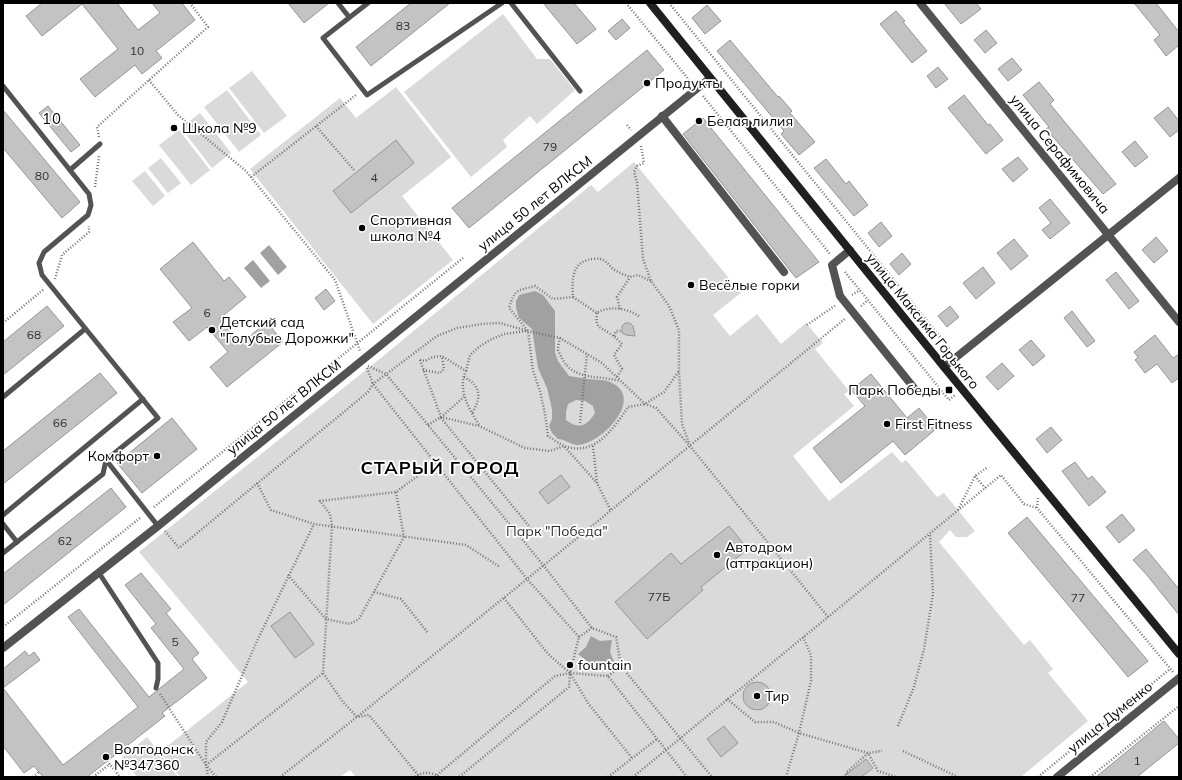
<svg xmlns="http://www.w3.org/2000/svg" width="1182" height="780" font-family="Mulish,sans-serif">
  <style>
    .green { fill: #dadada }
    .water { fill: #a1a1a1; fill-rule: evenodd }
    .building { fill: #c3c3c3; stroke: #979797 }
    .lines { fill: none; stroke-linecap: round; stroke-linejoin: round }
    .path { stroke: #757575; stroke-width: 2.5; stroke-dasharray: 1 2; stroke-linecap: butt }
    .lane { stroke: #535353; stroke-width: 5 }
    .street { stroke: #535353; stroke-width: 8 }
    .secondary { stroke: #202020; stroke-width: 8 }
    .poi-dot { fill: #000; stroke: #fff; stroke-width: 1.5 }
    .labels { text-anchor: middle; dominant-baseline: central; stroke-width: 3.5; stroke-linejoin: round; paint-order: stroke }
    .number-label { font-size: 12px; fill: #313131 }
    .poi-label { font-size: 14px; fill: #000; stroke: #fff; text-anchor: start }
    .street-label { font-size: 14px; fill: #000; stroke: #fff }
    .park-label { font-size: 14px; fill: #313131; stroke: #fff }
    .neighbourhood-label { font-size: 15px; letter-spacing: 1px; fill: #000; stroke: #fff }
    .district-label { font-size: 18px; font-weight: bold; letter-spacing: 1px; fill: #000; stroke: #fff }
  </style>
  <rect width="100%" height="100%" fill="#fff"/>
  <g class="green">
    <path d="M503 14 537 59H550L575 90 537 124 530 116 503 140 507 147 471 177 404 92Z"/>
    <path d="M252 71 287 116 264 133 229 88Z"/>
    <path d="M396 87 451 157 402 196 453 260 373 324 250 169 340 98 356 118Z"/>
    <path d="M227 90 261 135 239 152 204 107Z"/>
    <path d="M200 113 231 153 212 168 181 128Z"/>
    <path d="M179 130 210 170 191 185 159 145Z"/>
    <path d="M161 158 181 183 168 193 148 168Z"/>
    <path d="M634 162 741 293 713 315 730 336 757 314 781 344 806 323 823 343 815 349 849 391 844 394 854 406 793 456 829 501 892 452 902 463 906 460 937 497 944 493 975 531 967 537H956L950 530 939 542 1024 645 1030 640 1053 669 1048 673 1088 721 1021 777H356L350 770 340 777H180L160 752 248 682 139 552 382 357 591 185 598 192Z"/>
    <path d="M145 171 165 196 153 206 132 181Z"/>
    <path d="M147 737 178 777H137L122 757Z"/>
  </g>
  <g class="water">
    <path d="M269 245 287 267 278 275 260 253Z"/>
    <path d="M253 260 270 281 261 288 244 268Z"/>
    <path d="M535 291 543 295 555 311V353L558 361 569 376C575 377 582 378 588 379 596 380 605 379 612 383 645 399 601 444 578 445 571 445 565 439 558 439L552 433 549 426 552 419V409L547 388 538 368 532 329 519 318 516 308V301L519 295ZM576 400 585 401 593 406 595 413C587 426 579 430 566 420V412L568 404Z"/>
    <path d="M591 636 600 641 612 640 610 652 615 664 602 665 593 672 587 661 578 654 586 647Z"/>
  </g>
  <g class="building">
    <path d="M42 3H117L138 30 160 13 152 3H182L195 20 156 51 162 58 142 74 135 65 95 97 80 79 118 49 82 4 42 36 26 16Z"/>
    <path d="M288 3H329L304 23Z"/>
    <path d="M411 3H450L371 66 356 47Z"/>
    <path d="M543 3H574L596 29 577 44Z"/>
    <path d="M944 3H976L981 9 961 24Z"/>
    <path d="M1134 3H1156L1179 32V45L1166 56 1154 40 1160 35Z"/>
    <path d="M707 5 721 21 705 34 692 18Z"/>
    <path d="M896 11 905 21 903 22 927 51 912 63 880 24Z"/>
    <path d="M622 19 630 28 616 40 608 31Z"/>
    <path d="M986 30 997 43 985 53 974 40Z"/>
    <path d="M730 40 778 97 779 96 792 111 790 113 815 142 799 155 781 134 784 131 717 51Z"/>
    <path d="M647 50 664 70 469 228 452 208Z"/>
    <path d="M1012 58 1022 70 1008 81 998 69Z"/>
    <path d="M938 67 948 79 936 88 927 76Z"/>
    <path d="M1039 82 1054 100 1050 104 1116 184 1103 194 1046 129 1049 127 1023 95Z"/>
    <path d="M964 95 988 125 990 124 1003 140 986 154 948 108Z"/>
    <path d="M48 106 80 145 71 152 39 113Z"/>
    <path d="M1168 107 1179 121V130L1170 137 1154 118Z"/>
    <path d="M3 110 80 202 62 218 3 148Z"/>
    <path d="M703 118 819 262 796 278 683 134Z"/>
    <path d="M396 140 414 163 351 213 333 191Z"/>
    <path d="M1135 141 1148 157 1135 167 1122 152Z"/>
    <path d="M1018 157 1028 169 1013 182 1002 169Z"/>
    <path d="M826 159 846 184 849 181 868 205 854 216 814 168Z"/>
    <path d="M1050 199 1070 223 1050 239 1042 230 1051 223 1039 208Z"/>
    <path d="M881 222 892 236 879 247 868 233Z"/>
    <path d="M1156 237 1168 251 1154 263 1142 250Z"/>
    <path d="M1014 239 1028 256 1011 270 997 253Z"/>
    <path d="M193 242 224 281 229 277 246 297 219 319 240 344 267 322 283 342 227 387 210 367 228 352 207 327 189 341 173 322 192 308 160 269Z"/>
    <path d="M902 253 911 264 899 275 890 264Z"/>
    <path d="M983 267 995 283 976 299 963 283Z"/>
    <path d="M1116 272 1139 301 1129 309 1106 280Z"/>
    <path d="M326 289 335 301 324 310 315 298Z"/>
    <path d="M47 306 64 326 3 375V342Z"/>
    <path d="M950 306 959 317 947 327 938 316Z"/>
    <path d="M1072 311 1095 341 1087 347 1064 318Z"/>
    <path d="M625 323H630L633 326 635 336 626 335 622 333V326Z"/>
    <path d="M1155 335 1173 358 1179 354V378L1172 383 1157 364 1145 373 1135 360 1138 357 1134 352Z"/>
    <path d="M1031 340 1045 356 1033 366 1019 350Z"/>
    <path d="M1002 363 1014 376 998 390 986 377Z"/>
    <path d="M100 373 117 393 3 484V451Z"/>
    <path d="M871 374 907 418 919 408 936 429 905 455 893 441 841 483 813 448 865 406 851 390Z"/>
    <path d="M172 418 197 449 142 493 117 463Z"/>
    <path d="M1051 427 1062 440 1047 453 1036 439Z"/>
    <path d="M1075 462 1088 479 1092 476 1106 492 1089 506 1062 471Z"/>
    <path d="M561 475 570 487 548 504 539 492Z"/>
    <path d="M111 488 126 507 3 605V574Z"/>
    <path d="M1122 514 1135 530 1119 543 1106 527Z"/>
    <path d="M1027 517 1148 661 1128 677 1008 533Z"/>
    <path d="M729 526 748 549 701 587 703 590 647 639 615 602 671 553 681 564Z"/>
    <path d="M1146 549 1179 589V615L1146 574 1133 560Z"/>
    <path d="M141 573 171 609 166 613 199 653 192 659 207 678 162 713 165 716 87 777H43L34 766 24 773 3 746V669L25 651 29 656 34 652 40 660 3 688 63 765 138 707 68 617 79 609 149 697 184 669 151 628 156 624 125 585Z"/>
    <path d="M290 612 314 644 295 658 271 626Z"/>
    <circle cx="757" cy="696" r="14"/>
    <path d="M1164 721 1179 739V743L1137 777H1096Z"/>
    <path d="M724 726 738 743 721 757 707 739Z"/>
    <path d="M866 759 873 768 861 777H843Z"/>
  </g>
  <g class="lines">
    <g class="path">
      <path d="M626 3 690 81"/>
      <path d="M669 3 949 348 951 347"/>
      <path d="M149 80 178 115 246 171 335 280 360 351"/>
      <path d="M703 96 830 254"/>
      <path d="M627 125 631 130"/>
      <path d="M316 126 354 170"/>
      <path d="M99 137 97 127 208 27 190 3"/>
      <path d="M641 146 644 163 637 166 634 172 637 182 643 259 651 281 669 306 679 330V371L682 424 689 443"/>
      <path d="M251 177 356 95"/>
      <path d="M95 187 99 156"/>
      <path d="M845 272 949 400 955 395"/>
      <path d="M55 279 62 255 89 232V226"/>
      <path d="M651 281 638 275 630 277C624 275 618 272 613 269 609 265 606 260 600 259 597 258 591 259 588 260 571 264 572 283 573 297L553 299 535 286C516 291 515 289 509 308L528 331 533 371 540 391 545 414 548 436C553 439 558 443 564 446 595 457 613 429 628 407L645 404 664 392 679 371"/>
      <path d="M852 295 860 290"/>
      <path d="M573 297 597 313C609 305 628 308 640 317"/>
      <path d="M861 306 868 300"/>
      <path d="M620 309 617 297 630 277"/>
      <path d="M597 313C595 328 599 326 609 333 614 336 618 340 622 344L614 355 622 369 617 377"/>
      <path d="M3 323 44 289"/>
      <path d="M807 325 836 305"/>
      <path d="M614 336 616 331H621"/>
      <path d="M560 338C559 341 558 346 558 350 559 353 561 356 562 358 573 381 599 375 620 381"/>
      <path d="M420 360 441 417 479 426 525 448 550 451 564 446 597 483"/>
      <path d="M420 360 425 361 433 357 442 356 466 371C457 389 469 409 479 425"/>
      <path d="M368 366 386 374 544 566 592 628 616 637 621 666 712 777"/>
      <path d="M367 368 373 384 527 579 579 637 570 673 608 676 687 777"/>
      <path d="M423 370 440 373 444 369 442 356"/>
      <path d="M466 371 470 355 480 346 492 339 504 334 526 331"/>
      <path d="M464 377C481 386 482 397 472 413"/>
      <path d="M441 418 537 536"/>
      <path d="M580 423 587 354"/>
      <path d="M428 425 441 417 464 397"/>
      <path d="M593 446 597 483 611 511"/>
      <path d="M975 476 985 488"/>
      <path d="M257 483 271 510 314 524 466 545 500 567"/>
      <path d="M1038 498 1037 508 1173 672"/>
      <path d="M154 507 463 258"/>
      <path d="M958 510 975 476 988 467"/>
      <path d="M165 531 179 548 368 392 373 384 437 336 457 328 482 324 500 323 528 331 560 338 602 363 645 404 656 408 690 446 828 617"/>
      <path d="M288 575 326 619 350 624 359 619 404 537 396 492"/>
      <path d="M374 592 401 599 428 633"/>
      <path d="M504 598 548 654 570 673 588 703 632 758"/>
      <path d="M3 627 140 518"/>
      <path d="M579 637 592 628"/>
      <path d="M608 676 621 666"/>
      <path d="M160 694 206 765 216 777"/>
      <path d="M727 699 755 722H774L799 733 868 753 882 751"/>
      <path d="M898 726 914 687 924 649 933 594 930 534"/>
      <path d="M903 751 958 777"/>
      <path d="M107 761 120 777"/>
      <path d="M206 765 323 673"/>
      <path d="M418 775 369 715 357 717 343 702 323 673 332 526 330 514 320 501 396 492 435 463"/>
      <path d="M437 775 555 676 570 673 569 687 459 777"/>
      <path d="M33 777 39 772"/>
      <path d="M93 777 110 764"/>
      <path d="M208 777 206 765V742L222 722 257 641 314 524"/>
      <path d="M280 777 357 717 527 579 846 318"/>
      <path d="M415 777C423 771 432 772 439 777"/>
      <path d="M608 777 657 739"/>
      <path d="M633 777 1001 475 1024 504 1037 508"/>
      <path d="M786 777 799 733 811 681V655L803 637"/>
      <path d="M848 777 846 773 868 753 878 771 896 777"/>
      <path d="M1038 777 1170 669"/>
      <path d="M1090 777 1179 706"/>
    </g>
    <g class="lane">
      <path d="M338 3 349 17"/>
      <path d="M368 3 323 38 367 95 502 3"/>
      <path d="M511 3 580 91"/>
      <path d="M3 86 89 194 91 205 88 215 44 252 39 263 42 275 158 418 106 460 103 474 3 553"/>
      <path d="M70 170 100 144"/>
      <path d="M3 397 85 329"/>
      <path d="M106 460 158 526"/>
      <path d="M3 515 143 399"/>
      <path d="M3 524 17 542"/>
      <path d="M99 573 158 663V679L156 688"/>
    </g>
    <g class="street">
      <path d="M920 3 1179 322"/>
      <path d="M662 116 784 272"/>
      <path d="M850 250 832 265 840 296 914 388"/>
      <path d="M944 367 1179 178"/>
      <path d="M3 648 158 526 710 78"/>
      <path d="M1057 777 1179 678"/>
    </g>
    <path class="secondary" d="M650 3 944 367 1179 654"/>
  </g>
  <g class="poi-dot">
    <circle cx="647" cy="83" r="4"/>
    <circle cx="699" cy="121" r="4"/>
    <circle cx="174" cy="128" r="4"/>
    <circle cx="362" cy="228" r="4"/>
    <circle cx="691" cy="285" r="4"/>
    <circle cx="212" cy="330" r="4"/>
    <rect x="945" y="386" width="8" height="8" rx="2"/>
    <circle cx="887" cy="424" r="4"/>
    <circle cx="157" cy="456" r="4"/>
    <circle cx="717" cy="555" r="4"/>
    <circle cx="570" cy="665" r="4"/>
    <circle cx="757" cy="696" r="4"/>
    <circle cx="106" cy="757" r="4"/>
  </g>
  <g class="labels">
    <g class="number-label">
      <text x="403" y="25">83</text>
      <text x="137" y="50">10</text>
      <text x="550" y="146">79</text>
      <text x="42" y="175">80</text>
      <text x="374" y="177">4</text>
      <text x="207" y="312">6</text>
      <text x="34" y="334">68</text>
      <text x="60" y="422">66</text>
      <text x="65" y="540">62</text>
      <text x="659" y="596">77Б</text>
      <text x="1078" y="597">77</text>
      <text x="175" y="641">5</text>
      <text x="1137" y="760">1</text>
    </g>
    <g class="poi-label">
      <text x="655" y="83">Продукты</text>
      <text x="707" y="121">Белая лилия</text>
      <text x="182" y="128">Школа №9</text>
      <text x="370" y="220">Спортивная<tspan x="370" dy="16">школа №4</tspan></text>
      <text x="699" y="285">Весёлые горки</text>
      <text x="220" y="322">Детский сад<tspan x="220" dy="16">"Голубые Дорожки"</tspan></text>
      <text x="941" y="390" text-anchor="end">Парк Победы</text>
      <text x="895" y="424">First Fitness</text>
      <text x="149" y="456" text-anchor="end">Комфорт</text>
      <text x="725" y="547">Автодром<tspan x="725" dy="16">(аттракцион)</tspan></text>
      <text x="578" y="665">fountain</text>
      <text x="765" y="696">Тир</text>
      <text x="114" y="749">Волгодонск<tspan x="114" dy="16">№347360</tspan></text>
    </g>
    <g class="street-label">
      <text transform="translate(1060 154) rotate(51)">улица Серафимовича</text>
      <text transform="translate(535 203) rotate(-39)">улица 50 лет ВЛКСМ</text>
      <text transform="translate(923 321) rotate(51)">улица Максима Горького</text>
      <text transform="translate(284 407) rotate(-39)">улица 50 лет ВЛКСМ</text>
      <text transform="translate(1110 717) rotate(-39)">улица Думенко</text>
    </g>
    <g class="park-label">
      <text x="557" y="531">Парк "Победа"</text>
    </g>
    <g class="neighbourhood-label">
      <text x="52" y="118">10</text>
    </g>
    <g class="district-label">
      <text x="440" y="467">СТАРЫЙ ГОРОД</text>
    </g>
  </g>
  <rect width="1182" height="780" fill="none" stroke="#000000" stroke-width="8"/>
</svg>
